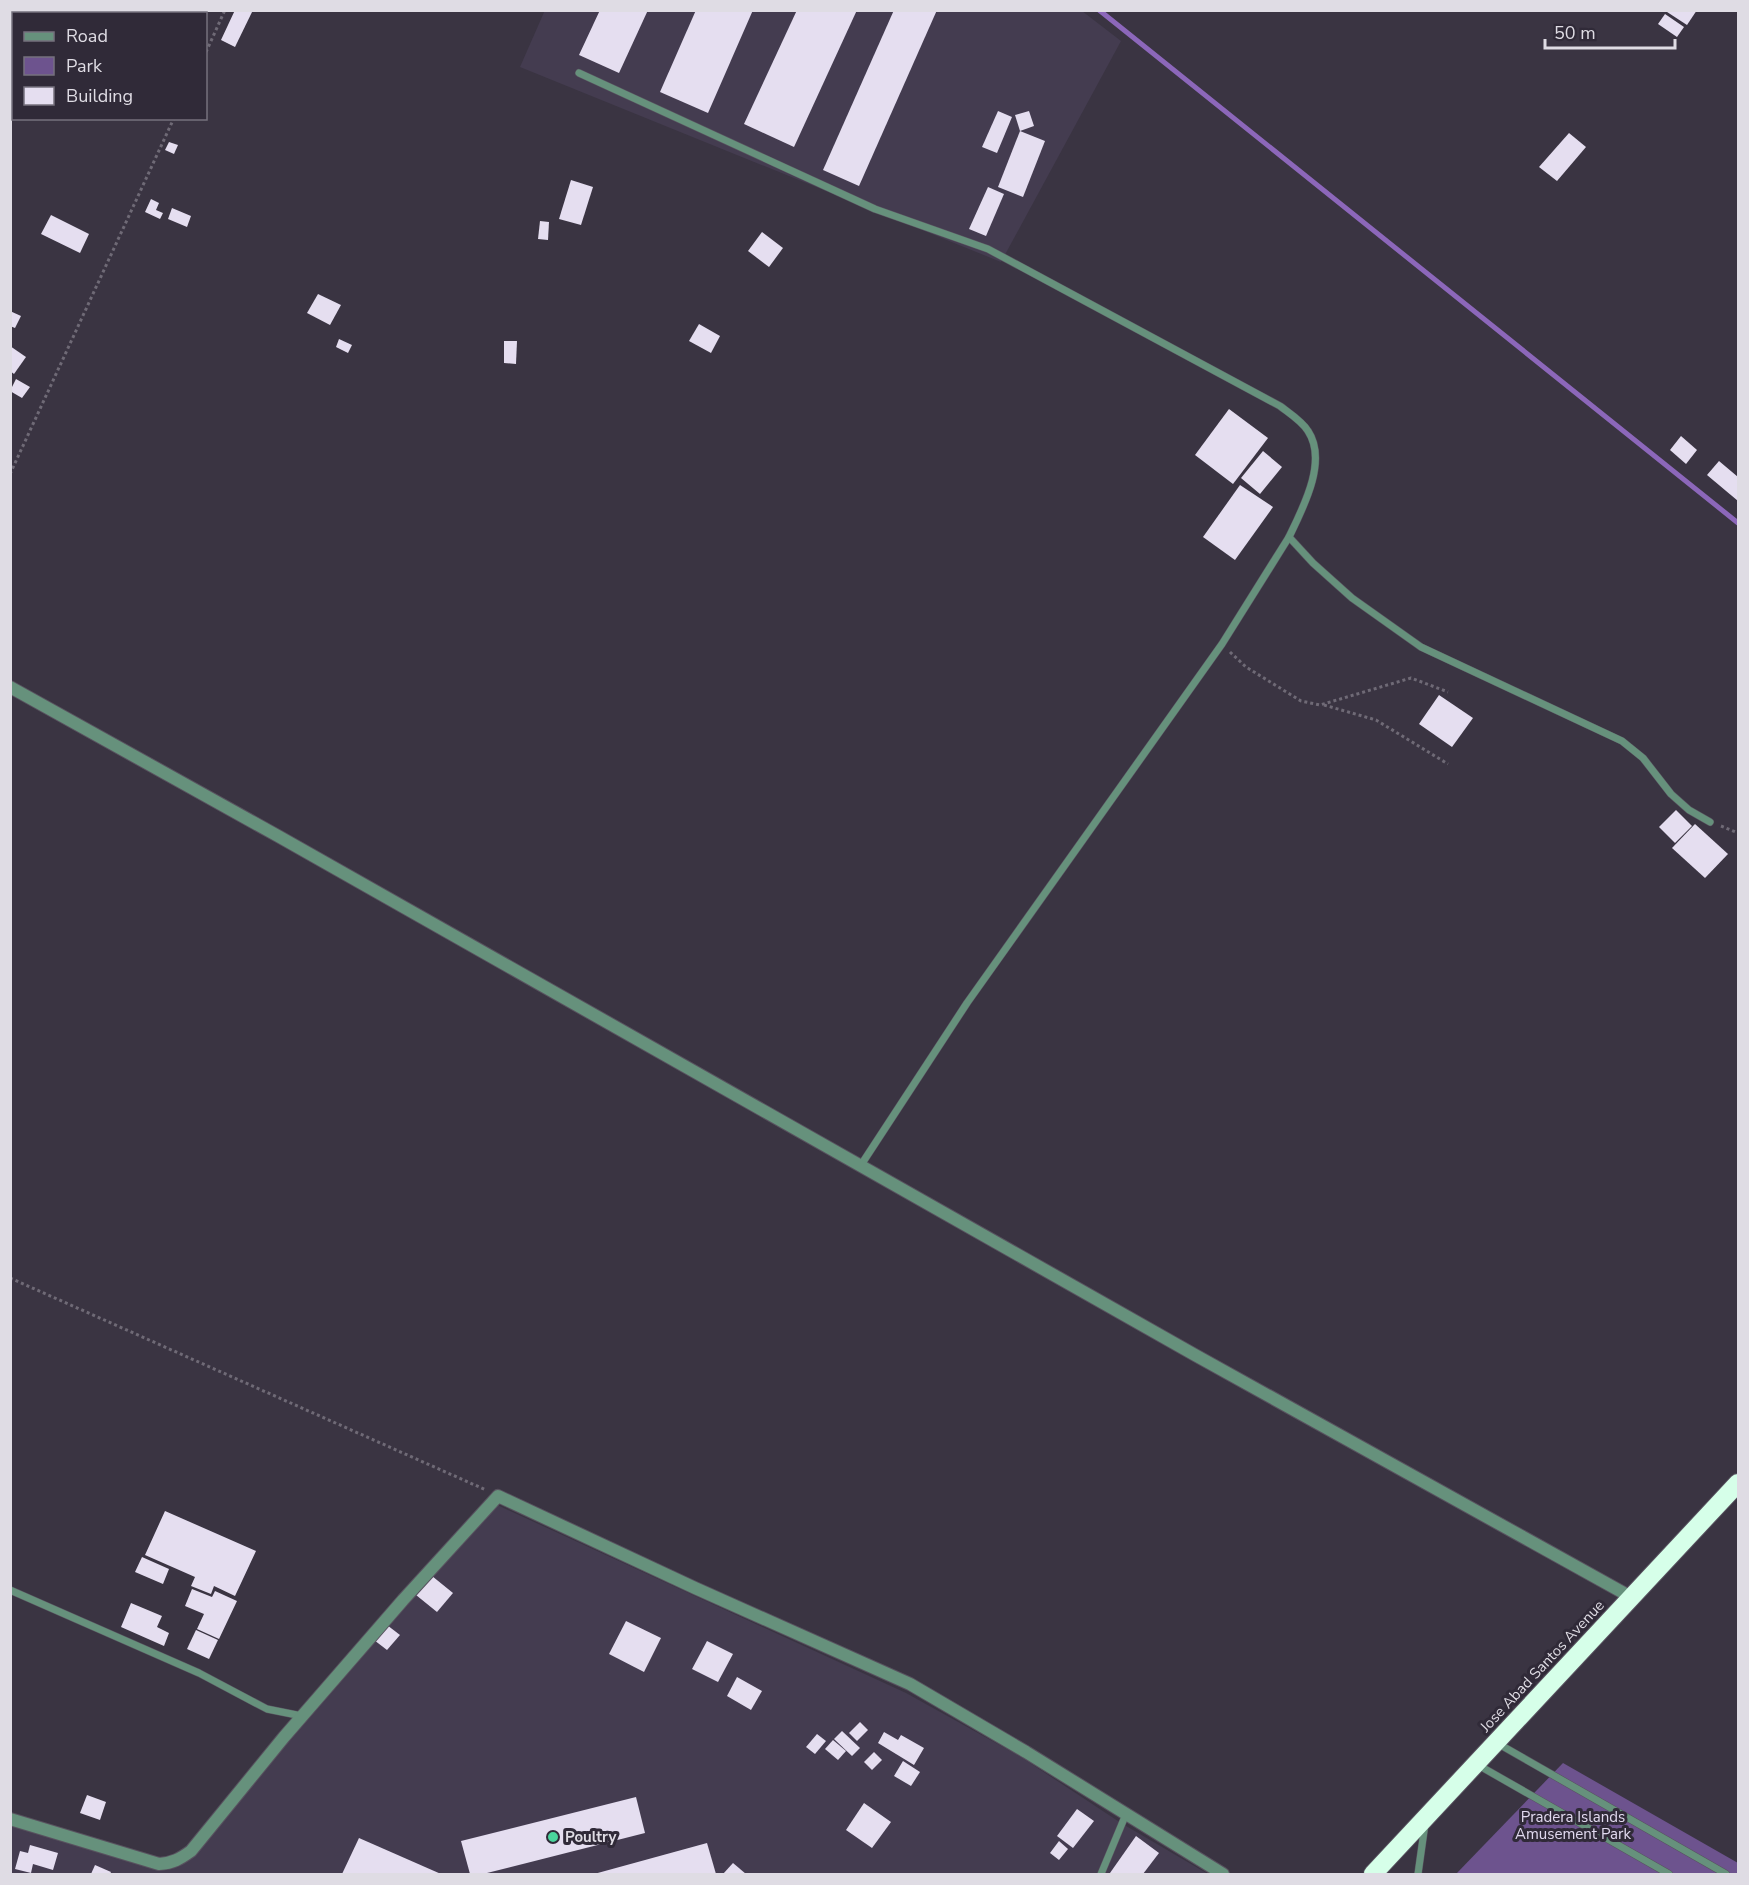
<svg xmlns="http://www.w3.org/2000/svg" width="1749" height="1885" font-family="'Nunito Sans',sans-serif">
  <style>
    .built { fill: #443c50 }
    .green { fill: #6d538e }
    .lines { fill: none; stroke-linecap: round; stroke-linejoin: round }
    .stream { stroke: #8c67ba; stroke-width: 5 }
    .building { fill: #e5def0 }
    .lane-casing { stroke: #58525f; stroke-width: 8 }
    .street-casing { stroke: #58525f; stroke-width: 14 }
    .highway-casing { stroke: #58525f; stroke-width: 20 }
    .path { stroke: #6f6a76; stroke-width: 3; stroke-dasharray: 3 3; stroke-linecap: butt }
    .lane { stroke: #66917c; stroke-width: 7 }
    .street { stroke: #66917c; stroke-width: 12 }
    .highway { stroke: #d6ffe9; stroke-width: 18 }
    .poi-dot { fill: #4ad49c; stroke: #302a38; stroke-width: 2 }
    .labels { text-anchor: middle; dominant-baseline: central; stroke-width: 6; stroke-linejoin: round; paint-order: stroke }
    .street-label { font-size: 15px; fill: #dfdce4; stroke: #302a38 }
    .park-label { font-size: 15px; fill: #e1d9ef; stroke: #302a38 }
    .poi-label { font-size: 15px; font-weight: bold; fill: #dfdce4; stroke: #302a38; text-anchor: start }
  </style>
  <rect width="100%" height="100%" fill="#3a3442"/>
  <g class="built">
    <path d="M545 10 1082 11 1121 41 1001 262 520 67Z"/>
    <path d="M495 1504 906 1693 1021 1757 1121 1823 1208 1874H11L10 1823 171 1865 257 1774Z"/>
  </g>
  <path class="green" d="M1563 1763 1738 1863V1874H1456Z"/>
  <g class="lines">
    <path class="stream" d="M1099 10 1738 523"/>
  </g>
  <g class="building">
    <path d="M235 10H253L235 47 221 40Z"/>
    <path d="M600 10H648L619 73 579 55Z"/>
    <path d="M696 10H753L708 113 660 92Z"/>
    <path d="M797 10H857L794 147 744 124Z"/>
    <path d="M894 10H937L859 186 823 170Z"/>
    <path d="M1664 10H1697L1687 25Z"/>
    <path d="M1665 14 1684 27 1677 37 1658 24Z"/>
    <path d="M998 111 1012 117 997 153 982 147Z"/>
    <path d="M1029 111 1034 126 1020 131 1015 115Z"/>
    <path d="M1020 131 1045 141 1023 197 998 187Z"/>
    <path d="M1569 133 1586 147 1557 181 1539 167Z"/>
    <path d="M169 142 178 145 174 154 165 150Z"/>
    <path d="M571 180 593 187 581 225 559 219Z"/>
    <path d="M988 187 1004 194 986 236 969 229Z"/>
    <path d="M151 199 159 203 156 210 163 213 160 219 145 212Z"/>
    <path d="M172 208 191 216 187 227 168 219Z"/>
    <path d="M51 215 89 234 80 253 41 234Z"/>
    <path d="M540 221 549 222 548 240 538 239Z"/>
    <path d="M762 232 783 248 769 267 748 251Z"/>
    <path d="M318 294 341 305 330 325 307 313Z"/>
    <path d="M10 311 21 316 15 328 10 326Z"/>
    <path d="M699 324 720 336 711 353 689 341Z"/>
    <path d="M339 339 352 345 348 353 336 347Z"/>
    <path d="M504 341H517L516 364 504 363Z"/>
    <path d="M10 346 26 357 14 374 10 371Z"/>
    <path d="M16 379 30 387 22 398 10 391Z"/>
    <path d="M1229 409 1268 438 1233 484 1195 455Z"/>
    <path d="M1681 436 1697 450 1686 464 1670 450Z"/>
    <path d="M1263 451 1282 467 1260 494 1241 478Z"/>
    <path d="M1719 461 1738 477V501L1707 475Z"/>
    <path d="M1240 485 1273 507 1235 560 1203 537Z"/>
    <path d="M1439 695 1473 718 1452 747 1419 724Z"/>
    <path d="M1676 810 1692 826 1675 843 1659 827Z"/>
    <path d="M1695 824 1728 854 1705 878 1672 848Z"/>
    <path d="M165 1511 256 1551 235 1596 214 1586 211 1594 191 1586 195 1577 145 1555Z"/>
    <path d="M142 1557 169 1569 163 1584 135 1572Z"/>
    <path d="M432 1576 453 1593 437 1612 416 1595Z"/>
    <path d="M192 1589 212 1597 215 1591 237 1601 219 1639 197 1629 204 1614 185 1606Z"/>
    <path d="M131 1603 162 1616 157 1627 169 1633 164 1646 121 1627Z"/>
    <path d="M626 1621 661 1638 644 1672 609 1654Z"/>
    <path d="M387 1625 400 1635 387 1650 374 1640Z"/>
    <path d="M196 1630 218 1640 209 1659 187 1649Z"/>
    <path d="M707 1641 733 1654 718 1682 692 1669Z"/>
    <path d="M737 1677 762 1691 751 1710 727 1696Z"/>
    <path d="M860 1722 868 1730 857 1741 849 1733Z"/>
    <path d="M842 1731 860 1748 852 1756 834 1739Z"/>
    <path d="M884 1732 898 1740 901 1735 924 1748 914 1765 878 1743Z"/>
    <path d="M817 1734 826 1741 815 1754 806 1747Z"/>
    <path d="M833 1740 846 1751 838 1760 825 1749Z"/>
    <path d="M874 1752 882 1760 872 1770 864 1762Z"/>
    <path d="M903 1761 920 1772 911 1786 894 1776Z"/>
    <path d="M87 1795 106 1802 100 1820 80 1813Z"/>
    <path d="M636 1797 645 1833 483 1874H470L461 1841Z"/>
    <path d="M864 1803 891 1822 872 1848 846 1830Z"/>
    <path d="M1077 1809 1094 1821 1073 1848 1057 1836Z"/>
    <path d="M1136 1836 1159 1853 1143 1874H1113L1110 1873Z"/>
    <path d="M359 1838 441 1874H342Z"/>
    <path d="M1059 1841 1068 1849 1059 1860 1050 1853Z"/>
    <path d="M707 1843 716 1874H594Z"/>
    <path d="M30 1845 58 1853 53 1870 33 1864 31 1873 15 1869 20 1851 28 1853Z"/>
    <path d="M733 1863 746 1874H723Z"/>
    <path d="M95 1865 111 1872 110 1874H91Z"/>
  </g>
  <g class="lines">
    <defs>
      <g id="lane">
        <path d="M579 73 875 209 988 249 1280 406C1289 413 1302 421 1308 431 1328 461 1303 508 1289 537L1313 563 1352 598 1421 647 1622 741 1643 758 1671 794 1689 810 1710 822"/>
        <path d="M861 1165 967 1003 1222 644 1289 537"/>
        <path d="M10 1590 199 1673 267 1709 302 1716"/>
        <path d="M1497 1743 1726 1874"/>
        <path d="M1478 1765 1669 1874"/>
        <path d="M1101 1874 1126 1814"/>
        <path d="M1418 1874 1425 1824"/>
      </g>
      <g id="street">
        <path d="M10 687 278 836 1195 1355 1631 1597"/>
        <path d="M10 1819 159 1864C173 1863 180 1859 191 1851L284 1737 403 1600 498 1496 695 1588 910 1684 1026 1752 1223 1874"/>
      </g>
      <path id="highway" d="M1373 1874 1738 1483"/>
    </defs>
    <use href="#lane" class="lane-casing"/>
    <use href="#street" class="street-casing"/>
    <use href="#highway" class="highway-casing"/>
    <g class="path">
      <path d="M206 52 225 10"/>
      <path d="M10 474 174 118"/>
      <path d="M1230 652 1246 667 1301 701 1320 705 1411 678 1448 692"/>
      <path d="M1324 705 1376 720 1448 764"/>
      <path d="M1721 826 1738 833"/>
      <path d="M10 1278 486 1490"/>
    </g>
    <use href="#lane" class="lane"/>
    <use href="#street" class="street"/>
    <use href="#highway" class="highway"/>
  </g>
  <circle class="poi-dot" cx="553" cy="1837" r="6"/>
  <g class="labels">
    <g class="street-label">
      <text transform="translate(1542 1666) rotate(-47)">Jose Abad Santos Avenue</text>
    </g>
    <g class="park-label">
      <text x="1573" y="1817">Pradera Islands<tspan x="1573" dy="17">Amusement Park</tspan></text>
    </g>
    <g class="poi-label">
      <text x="565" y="1837">Poultry</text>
    </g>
  </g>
  <rect width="1749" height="1885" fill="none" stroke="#dfdce4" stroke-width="24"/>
  <rect x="12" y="12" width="195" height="108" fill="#302a38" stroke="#76717d" stroke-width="1.5"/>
  <rect x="24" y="32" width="30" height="9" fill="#66917c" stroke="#76717d" stroke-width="1.5"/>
  <text x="66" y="42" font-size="18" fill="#dfdce4">Road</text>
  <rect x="24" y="57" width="30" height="18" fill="#6d538e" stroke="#76717d" stroke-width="1.5"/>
  <text x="66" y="72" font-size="18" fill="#dfdce4">Park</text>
  <rect x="24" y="87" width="30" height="18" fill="#e5def0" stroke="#76717d" stroke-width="1.5"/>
  <text x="66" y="102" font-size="18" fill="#dfdce4">Building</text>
  <path d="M1545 39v9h130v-9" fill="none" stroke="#dfdce4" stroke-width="3"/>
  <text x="1554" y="39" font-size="18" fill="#dfdce4" stroke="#302a38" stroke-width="4.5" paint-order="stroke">50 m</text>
</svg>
